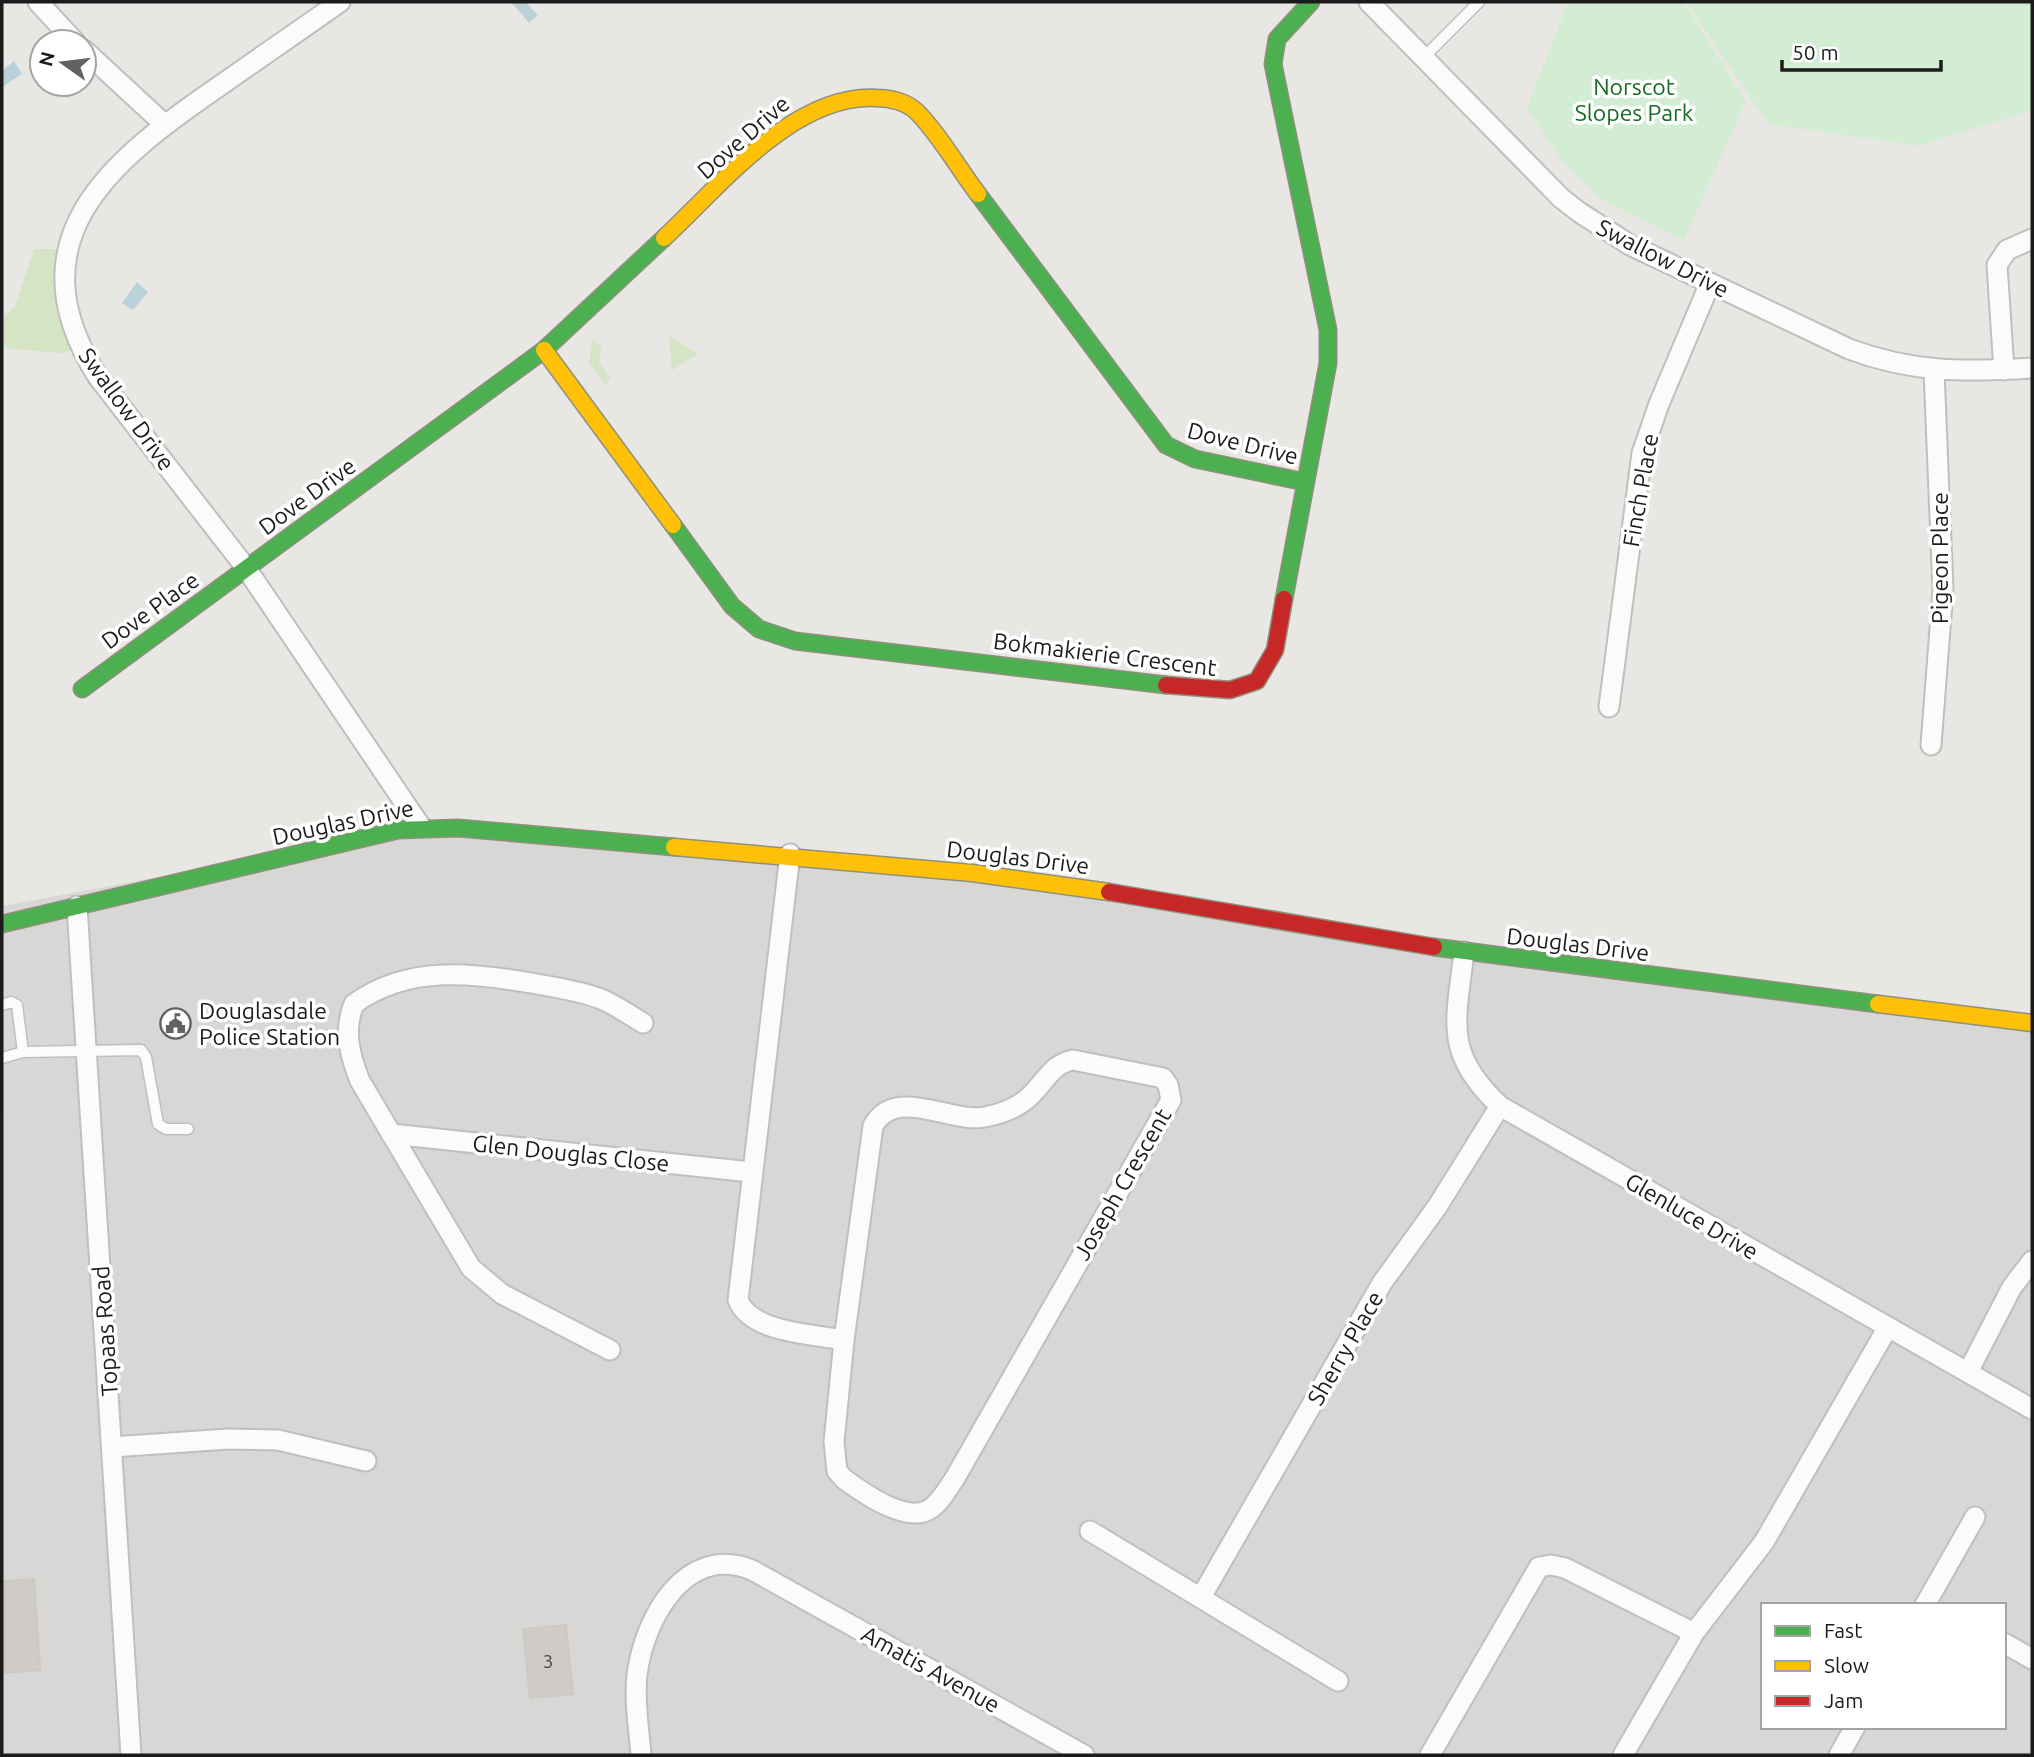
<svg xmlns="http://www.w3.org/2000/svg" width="2034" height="1757" font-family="Ubuntu,sans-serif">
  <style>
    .residential { fill: #d8d7d5; fill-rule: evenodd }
    .grass { fill: #d5e4c4 }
    .park { fill: #d3edd4 }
    .parking { fill: #d9d8d7 }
    .water { fill: #bad1d9 }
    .building { fill: #cecbc8; stroke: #ccc9c5; stroke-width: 2 }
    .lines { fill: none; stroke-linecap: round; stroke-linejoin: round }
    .lane-casing { stroke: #c0bfbe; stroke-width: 13 }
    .street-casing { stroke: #c0bfbe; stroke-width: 23 }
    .fast-casing { stroke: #8f907e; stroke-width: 19 }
    .slow-casing { stroke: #8f907e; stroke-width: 19 }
    .jam-casing { stroke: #8f907e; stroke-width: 19 }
    .lane { stroke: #fcfbfb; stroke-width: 10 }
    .street { stroke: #fcfbfb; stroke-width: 19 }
    .fast { stroke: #4caf50; stroke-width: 16 }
    .slow { stroke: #ffc107; stroke-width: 16 }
    .jam { stroke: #c62828; stroke-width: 16 }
    .labels { text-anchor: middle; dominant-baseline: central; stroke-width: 7; stroke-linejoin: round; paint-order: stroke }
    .number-label { font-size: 19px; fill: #484746 }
    .park-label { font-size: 23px; fill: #166c21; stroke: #fff }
    .street-label { font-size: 23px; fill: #1b1b1b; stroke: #fff }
    .poi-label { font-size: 23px; fill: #1b1b1b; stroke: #fff; text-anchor: start }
  </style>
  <rect width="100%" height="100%" fill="#e9e7e3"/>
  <path class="residential" d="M424 828 791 855 1465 949 2032 1020V1755H2V906ZM1763 1605H2004V1727H1763Z"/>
  <g class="grass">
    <path d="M34 249H60L58 297 70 350 63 353 10 349 2 343V317L15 307Z"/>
    <path d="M669 336 698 354 672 370Z"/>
    <path d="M593 339 601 347 599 363 610 377 606 385 589 363Z"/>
  </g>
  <g class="park">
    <path d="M1568 2H1683L1746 101 1684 240 1602 200 1561 160 1527 108Z"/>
    <path d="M1686 2H2032V110L1920 146 1768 124Z"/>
  </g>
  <path class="parking" d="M53 949V1131L2 1104V966Z"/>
  <g class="water">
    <path d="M525 2 538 15 529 23 512 3Z"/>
    <path d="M14 61 22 74 2 87V71Z"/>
    <path d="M137 282 148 292 133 310 122 303Z"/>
  </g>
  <g class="building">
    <path d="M34 1579 40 1670 2 1673V1581Z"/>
    <path d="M566 1625 573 1694 530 1698 523 1629Z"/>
  </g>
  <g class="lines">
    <defs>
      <g id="lane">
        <path d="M1424 57 1479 2"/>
        <path d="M2 1005 11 1002 17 1005 23 1052 141 1050 146 1057 158 1124 166 1129H188"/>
        <path d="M2 1058 23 1052"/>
      </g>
      <g id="street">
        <path d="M38 2 75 42"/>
        <path d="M340 2C300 30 259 58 218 87 112 160 10 239 98 377L246 568 421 827"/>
        <path d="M1369 2 1561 198 1579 212 1630 245 1849 349C1913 373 1965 372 2032 368"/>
        <path d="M84 50 164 124"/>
        <path d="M2004 370 1997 265 2007 250 2032 239"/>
        <path d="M1609 707 1642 453 1659 404 1710 283"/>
        <path d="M1931 745 1943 590 1934 371"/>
        <path d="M790 854 738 1300C751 1333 813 1334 844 1340"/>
        <path d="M77 906 131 1755"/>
        <path d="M1464 952C1456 1022 1443 1053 1500 1106L2032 1409"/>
        <path d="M1073 1060 1163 1078 1168 1085 1171 1100 955 1478C948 1488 941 1502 930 1509 907 1524 863 1493 844 1479L837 1471 834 1442 844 1340 873 1126C896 1085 951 1124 985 1117 1000 1114 1017 1108 1029 1097 1045 1083 1051 1064 1073 1060Z"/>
        <path d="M391 1134 751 1172"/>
        <path d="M610 1350 502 1294 471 1268 360 1081C350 1056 343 1030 354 1004 408 964 476 973 537 984 558 988 581 991 601 999 616 1005 629 1015 643 1023"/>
        <path d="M1968 1372 2012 1287 2032 1261"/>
        <path d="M112 1447 228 1439 278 1440 366 1461"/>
        <path d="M1090 1531 1338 1681"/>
        <path d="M1201 1597 1382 1283 1437 1207 1500 1106"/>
        <path d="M1925 1605 1975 1517"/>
        <path d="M2004 1643 2032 1659"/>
        <path d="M641 1755C639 1729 634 1701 637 1675 644 1618 686 1543 752 1570L1084 1755"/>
        <path d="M1430 1755 1539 1567 1551 1565 1565 1568 1694 1633 1764 1542 1888 1327"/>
        <path d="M1623 1755 1694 1633"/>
        <path d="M1839 1755 1855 1727"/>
      </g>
      <g id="fast">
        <path d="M978 194 1166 445 1195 459 1305 482"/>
        <path d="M673 525 732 606 759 629 795 641 1166 685"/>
        <path d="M1284 599 1328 363V330L1273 64 1277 39 1311 2"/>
        <path d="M82 689 544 350 664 238"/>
        <path d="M2 924 398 830 458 828 674 847"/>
        <path d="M1434 947 1878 1004"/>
      </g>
      <g id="slow">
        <path d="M664 238C721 185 794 93 877 98 890 98 907 102 917 112 940 135 958 168 978 194"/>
        <path d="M544 350 673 525"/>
        <path d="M674 847 972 873 1109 892"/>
        <path d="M1878 1004 2032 1023"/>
      </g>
      <g id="jam">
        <path d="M1166 685 1230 690 1257 681 1275 650 1284 599"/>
        <path d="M1109 892 1434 947"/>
      </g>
    </defs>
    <use href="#lane" class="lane-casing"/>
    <use href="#street" class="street-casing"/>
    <use href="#fast" class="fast-casing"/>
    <use href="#slow" class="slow-casing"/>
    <use href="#jam" class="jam-casing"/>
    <use href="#lane" class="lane"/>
    <use href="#street" class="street"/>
    <use href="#fast" class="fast"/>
    <use href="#slow" class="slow"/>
    <use href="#jam" class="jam"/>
  </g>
  <defs>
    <symbol id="civic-ring" viewBox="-11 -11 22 22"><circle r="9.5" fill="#fff" stroke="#636261" stroke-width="1.5"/><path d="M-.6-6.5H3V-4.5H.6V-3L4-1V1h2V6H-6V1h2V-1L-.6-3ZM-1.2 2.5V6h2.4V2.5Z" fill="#636261"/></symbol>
  </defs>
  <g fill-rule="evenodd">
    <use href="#civic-ring" x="158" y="1006" width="35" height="35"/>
  </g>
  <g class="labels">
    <g class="number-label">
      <text x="548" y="1661">3</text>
    </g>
    <g class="park-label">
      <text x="1634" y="86">Norscot<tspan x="1634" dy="26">Slopes Park</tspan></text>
    </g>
    <g class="street-label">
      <text transform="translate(743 137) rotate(-41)">Dove Drive</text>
      <text transform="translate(1663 258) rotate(27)">Swallow Drive</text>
      <text transform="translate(127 409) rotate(54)">Swallow Drive</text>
      <text transform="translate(1243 443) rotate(14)">Dove Drive</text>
      <text transform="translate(1640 490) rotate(-80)">Finch Place</text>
      <text transform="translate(307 496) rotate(-36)">Dove Drive</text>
      <text transform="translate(1939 558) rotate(-90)">Pigeon Place</text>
      <text transform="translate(150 610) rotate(-36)">Dove Place</text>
      <text transform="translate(1105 654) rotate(7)">Bokmakierie Crescent</text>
      <text transform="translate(343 822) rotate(-12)">Douglas Drive</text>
      <text transform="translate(1018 857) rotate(7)">Douglas Drive</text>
      <text transform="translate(1578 944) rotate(7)">Douglas Drive</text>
      <text transform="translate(571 1153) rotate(6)">Glen Douglas Close</text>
      <text transform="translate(1122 1184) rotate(-60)">Joseph Crescent</text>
      <text transform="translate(1692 1216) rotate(30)">Glenluce Drive</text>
      <text transform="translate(105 1331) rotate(-94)">Topaas Road</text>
      <text transform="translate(1345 1348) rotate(-60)">Sherry Place</text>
      <text transform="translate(931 1669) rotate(29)">Amatis Avenue</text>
    </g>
    <g class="poi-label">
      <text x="199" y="1010">Douglasdale<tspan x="199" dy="26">Police Station</tspan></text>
    </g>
  </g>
  <rect width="2034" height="1757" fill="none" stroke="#1b1b1b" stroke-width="7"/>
  <rect x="1761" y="1603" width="245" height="126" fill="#ffffff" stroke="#a4a4a4" stroke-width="2"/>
  <rect x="1775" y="1626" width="35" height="10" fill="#4caf50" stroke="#a4a4a4" stroke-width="2"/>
  <text x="1824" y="1638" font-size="21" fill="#1b1b1b">Fast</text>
  <rect x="1775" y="1661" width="35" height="10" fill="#ffc107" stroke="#a4a4a4" stroke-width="2"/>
  <text x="1824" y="1673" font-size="21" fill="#1b1b1b">Slow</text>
  <rect x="1775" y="1696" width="35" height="10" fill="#c62828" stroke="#a4a4a4" stroke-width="2"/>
  <text x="1824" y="1708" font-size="21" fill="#1b1b1b">Jam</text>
  <g transform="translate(63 63) rotate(284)"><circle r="33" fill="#ffffff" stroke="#a4a4a4" stroke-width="2"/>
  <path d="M0-5L12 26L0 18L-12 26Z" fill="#636261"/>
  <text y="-10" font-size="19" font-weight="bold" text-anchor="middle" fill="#1b1b1b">N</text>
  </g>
  <path d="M1782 60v10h159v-10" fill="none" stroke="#1b1b1b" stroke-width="3.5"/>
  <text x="1792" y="60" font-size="21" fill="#1b1b1b" stroke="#ffffff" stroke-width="5" paint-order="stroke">50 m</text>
</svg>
